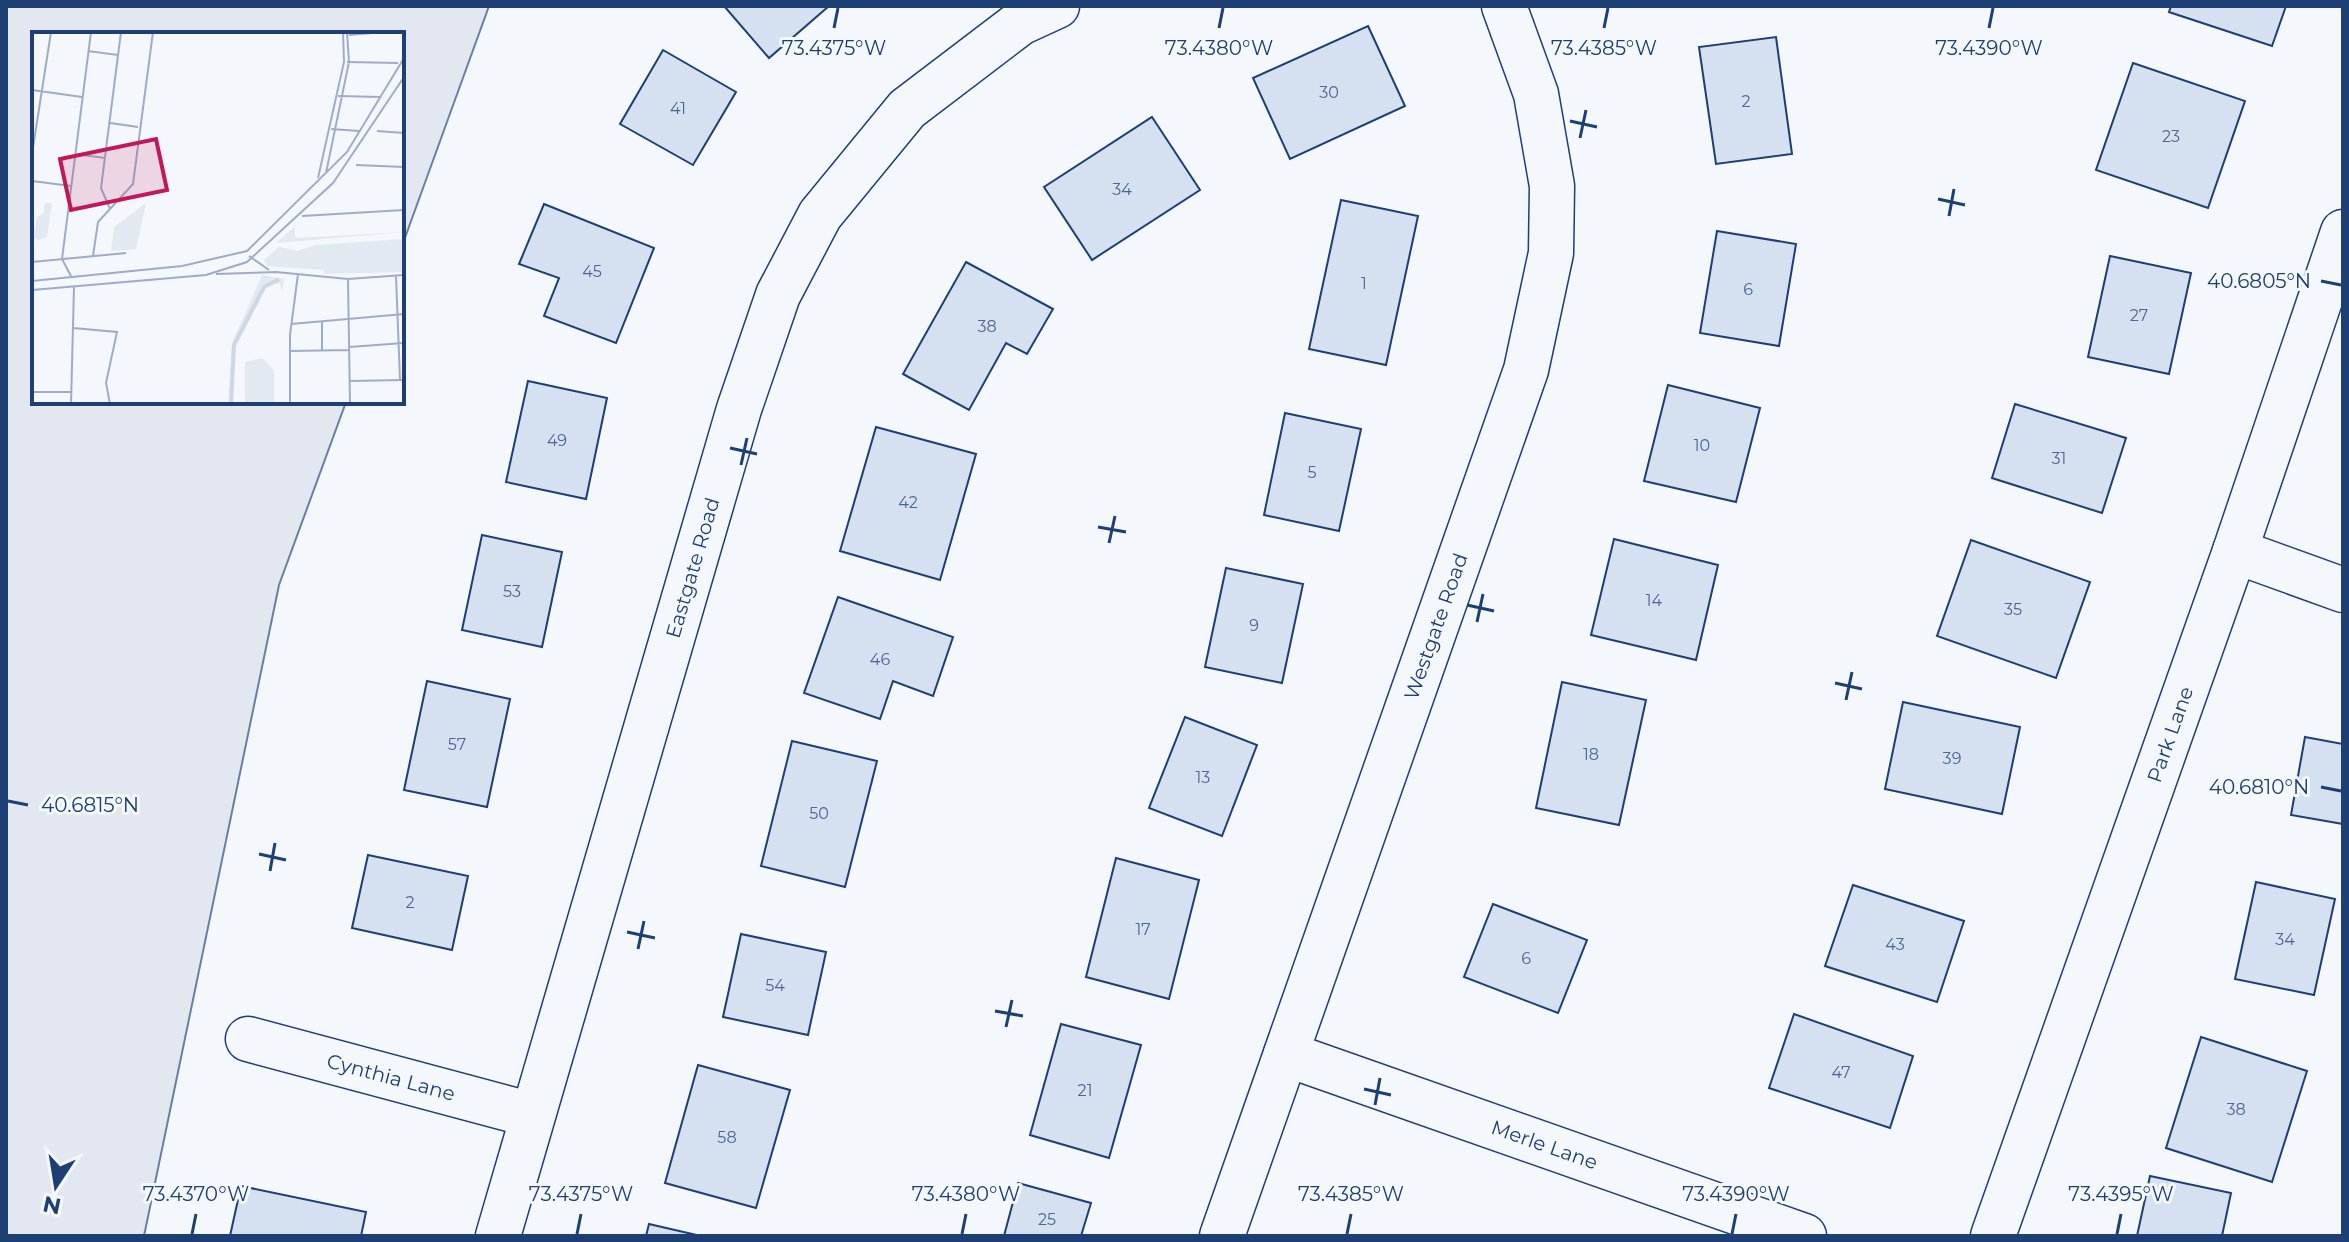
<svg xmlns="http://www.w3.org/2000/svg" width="2349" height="1242" font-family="Montserrat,sans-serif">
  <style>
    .parking { fill: #e3e8f0; stroke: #687fa3; stroke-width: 2 }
    .building { fill: #d5e0f0; stroke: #1d3f73; stroke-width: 2 }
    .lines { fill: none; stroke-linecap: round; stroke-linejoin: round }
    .minor-casing { stroke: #1d3f73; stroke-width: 47 }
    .minor { stroke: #f4f7fb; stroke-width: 44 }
    .ticks { fill: none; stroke: #1d3f73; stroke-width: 3 }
    .labels { text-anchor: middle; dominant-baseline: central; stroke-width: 6; stroke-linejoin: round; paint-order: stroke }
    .number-label { font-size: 16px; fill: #4b6792 }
    .street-label { font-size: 20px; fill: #1d3f73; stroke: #f4f7fb }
    .inset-river { fill: none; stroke: #cfd7e4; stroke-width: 4 }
    .inset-road { fill: none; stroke: #9eadc5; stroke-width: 2 }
    .view { fill: #c2185b; fill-opacity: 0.15; stroke: #c2185b; stroke-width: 4 }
    .inset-edge { fill: none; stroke: #1d3f73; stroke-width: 4 }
    .ticks-label { font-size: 20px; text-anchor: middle; fill: #1d3f73; stroke: #f4f7fb; stroke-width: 6; stroke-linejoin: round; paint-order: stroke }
  </style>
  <rect width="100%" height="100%" fill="#f4f7fb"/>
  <path class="parking" d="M6 6H489L402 246V34H34V402H346L279 585 144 1236H6Z"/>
  <g class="building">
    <path d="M724 6H829L769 58Z"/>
    <path d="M2171 6H2286L2272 46 2169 12Z"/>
    <path d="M1368 26 1405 106 1290 159 1253 78Z"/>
    <path d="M1776 37 1792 154 1716 164 1699 47Z"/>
    <path d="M663 50 736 92 693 165 620 124Z"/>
    <path d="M2133 63 2245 101 2208 208 2096 170Z"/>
    <path d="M1152 117 1200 190 1092 260 1044 187Z"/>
    <path d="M1341 200 1418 216 1386 365 1309 349Z"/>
    <path d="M544 204 654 248 616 343 544 316 559 278 519 264Z"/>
    <path d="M1717 231 1796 244 1779 346 1700 333Z"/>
    <path d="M2110 256 2191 273 2169 374 2088 357Z"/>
    <path d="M966 262 1053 309 1027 354 1006 343 969 410 903 374Z"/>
    <path d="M528 381 607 398 586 499 506 482Z"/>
    <path d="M1668 385 1760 408 1736 502 1644 481Z"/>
    <path d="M2015 404 2126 438 2102 513 1992 478Z"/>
    <path d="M1285 413 1361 429 1339 531 1264 515Z"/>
    <path d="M876 427 976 454 940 580 840 551Z"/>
    <path d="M482 535 562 552 542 647 462 630Z"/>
    <path d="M1614 539 1718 565 1696 660 1591 635Z"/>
    <path d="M1971 540 2090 582 2056 678 1937 636Z"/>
    <path d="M1226 568 1303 584 1282 683 1205 667Z"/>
    <path d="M838 597 953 637 933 696 893 681 880 719 804 693Z"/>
    <path d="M427 681 510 699 487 807 404 790Z"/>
    <path d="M1562 682 1646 700 1619 825 1536 808Z"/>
    <path d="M1903 702 2020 727 2002 814 1885 789Z"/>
    <path d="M1185 717 1257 745 1222 836 1149 808Z"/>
    <path d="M2305 737 2343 744V824L2291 815Z"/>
    <path d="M792 741 877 761 845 887 761 866Z"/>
    <path d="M368 855 468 876 452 950 352 928Z"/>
    <path d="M1116 858 1199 880 1169 999 1086 977Z"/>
    <path d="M2256 882 2335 899 2314 995 2235 979Z"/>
    <path d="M1853 885 1964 921 1937 1002 1825 966Z"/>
    <path d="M1493 904 1587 940 1558 1013 1464 977Z"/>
    <path d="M741 934 826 952 808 1035 723 1017Z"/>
    <path d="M1794 1014 1913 1056 1890 1128 1769 1088Z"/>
    <path d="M1061 1024 1141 1045 1109 1158 1030 1135Z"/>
    <path d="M2201 1037 2307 1071 2272 1182 2166 1148Z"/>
    <path d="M698 1065 790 1090 756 1208 665 1183Z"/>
    <path d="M2150 1176 2231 1193 2222 1236H2137Z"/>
    <path d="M1018 1183 1091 1203 1081 1236H1004Z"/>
    <path d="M241 1186 366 1212 361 1236H230Z"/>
    <path d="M649 1224 701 1236H646Z"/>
  </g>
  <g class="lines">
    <defs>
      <g id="minor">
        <path d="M2235 551 2343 590"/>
        <path id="s1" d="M248 1039 532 1115"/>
        <path id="s2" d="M1286 1054 1804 1236"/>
        <path id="s3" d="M498 1236 739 409 778 295 820 215 907 109 1020 23 1057 6"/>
        <path id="s4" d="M1222 1236 1526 370 1551 253 1552 186 1536 94 1504 6"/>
        <path id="s5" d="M1993 1236 2235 551 2343 232"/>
      </g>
    </defs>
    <use href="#minor" class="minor-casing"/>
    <use href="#minor" class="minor"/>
  </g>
  <path class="ticks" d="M834 28 838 8M1219 28 1223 8M1604 28 1608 8M1989 28 1993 8M1570 121 1597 127M1580 138 1586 110M1938 199 1965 205M1949 216 1954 189M2321 281 2341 285M730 448 757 454M741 465 747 438M1098 527 1126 532M1109 543 1115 516M1467 605 1494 611M1477 622 1483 594M1835 683 1862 689M1846 700 1852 672M2321 787 2341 791M8 801 28 805M259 854 286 860M270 871 275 843M627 932 655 938M638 949 644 921M995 1011 1023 1016M1006 1027 1012 1000M1364 1089 1391 1095M1375 1105 1380 1078M192 1234 196 1214M577 1234 581 1214M962 1234 966 1214M1347 1234 1351 1214M1732 1234 1736 1214M2117 1234 2121 1214"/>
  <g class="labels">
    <g class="number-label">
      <text x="1329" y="92">30</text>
      <text x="1746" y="101">2</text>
      <text x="678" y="108">41</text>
      <text x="2171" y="136">23</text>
      <text x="1122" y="189">34</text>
      <text x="592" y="271">45</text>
      <text x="1364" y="283">1</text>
      <text x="1748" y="289">6</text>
      <text x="2139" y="315">27</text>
      <text x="987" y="326">38</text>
      <text x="557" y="440">49</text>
      <text x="1702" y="445">10</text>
      <text x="2059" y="458">31</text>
      <text x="1312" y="472">5</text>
      <text x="908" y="502">42</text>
      <text x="512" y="591">53</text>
      <text x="1654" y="600">14</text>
      <text x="2013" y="609">35</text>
      <text x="1254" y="625">9</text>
      <text x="880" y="659">46</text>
      <text x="457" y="744">57</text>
      <text x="1591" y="754">18</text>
      <text x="1952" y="758">39</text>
      <text x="1203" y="777">13</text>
      <text x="819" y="813">50</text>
      <text x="410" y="902">2</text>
      <text x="1143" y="929">17</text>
      <text x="2285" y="939">34</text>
      <text x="1895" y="944">43</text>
      <text x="1526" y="958">6</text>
      <text x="775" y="985">54</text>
      <text x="1841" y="1072">47</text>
      <text x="1085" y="1090">21</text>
      <text x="2236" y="1109">38</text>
      <text x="727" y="1137">58</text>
      <text x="1047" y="1219">25</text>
    </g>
    <g class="street-label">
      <text stroke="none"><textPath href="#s3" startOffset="696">Eastgate Road</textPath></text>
      <text stroke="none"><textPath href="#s4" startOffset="646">Westgate Road</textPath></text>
      <text stroke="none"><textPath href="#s5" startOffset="532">Park Lane</textPath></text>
      <text stroke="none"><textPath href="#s1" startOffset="148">Cynthia Lane</textPath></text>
      <text stroke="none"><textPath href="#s2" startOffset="274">Merle Lane</textPath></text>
    </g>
  </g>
  <g transform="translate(32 32)">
    <rect width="372" height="372" fill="#f4f7fb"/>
    <path d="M13 170 20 171 15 205 7 208 2 206 5 185 12 181ZM114 171 104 217 79 219 82 195ZM263 194V206L372 200 244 211ZM372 207V240L292 242V238L235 234 232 228 247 215 265 219 283 213ZM230 243 252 247 250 260 248 251 235 254 204 314 196 372 200 311ZM230 326 242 338V372H213V330Z" fill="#e3e9f0"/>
    <path class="inset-river" d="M199 372 202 313 232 255 247 247"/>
    <path class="inset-road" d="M317 3 351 0M56 19 86 23M315 30 366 31M0 58 50 65M306 64 349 65M78 91 106 95M299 97 327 99M345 99 372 101M0 122 19 0M43 122 73 126M324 133 372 135M294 141 317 30 315 0M286 146 312 30 311 0M0 149 39 154M78 177 69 156 89 0M270 184 372 178M61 224 66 190 101 152 121 0M217 224 237 238M0 230 94 221M184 242 244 240 316 247 372 243M364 244 368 348M40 246 30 227 59 0M316 247 318 372M0 249 150 234 215 219 315 120 372 26M0 258 174 243 215 230 301 151 372 45M290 289V318M259 292 372 282M41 296 85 300 74 351 78 372M317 315 372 311M258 319 317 318M318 349 372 348M0 360H39M39 372 42 255M258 372V303L266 242"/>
    <path class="view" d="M124 107 135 158 39 178 28 127Z"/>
    <rect width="372" height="372" class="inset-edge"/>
  </g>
  <g class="ticks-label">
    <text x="834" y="55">73.4375°W</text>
    <text x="1219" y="55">73.4380°W</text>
    <text x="1604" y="55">73.4385°W</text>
    <text x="1989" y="55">73.4390°W</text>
    <text x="2259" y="288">40.6805°N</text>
    <text x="2259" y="794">40.6810°N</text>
    <text x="90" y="812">40.6815°N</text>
    <text x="196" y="1201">73.4370°W</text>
    <text x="581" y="1201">73.4375°W</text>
    <text x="966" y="1201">73.4380°W</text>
    <text x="1351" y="1201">73.4385°W</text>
    <text x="1736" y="1201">73.4390°W</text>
    <text x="2121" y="1201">73.4395°W</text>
  </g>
  <rect width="2349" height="1242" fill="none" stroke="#1d3f73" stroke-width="16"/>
  <g transform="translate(56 1186) rotate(192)" stroke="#f4f7fb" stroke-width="6" paint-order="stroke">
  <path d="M0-6L14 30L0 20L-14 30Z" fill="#1d3f73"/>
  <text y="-12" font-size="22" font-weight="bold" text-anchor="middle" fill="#1d3f73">N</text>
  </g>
</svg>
